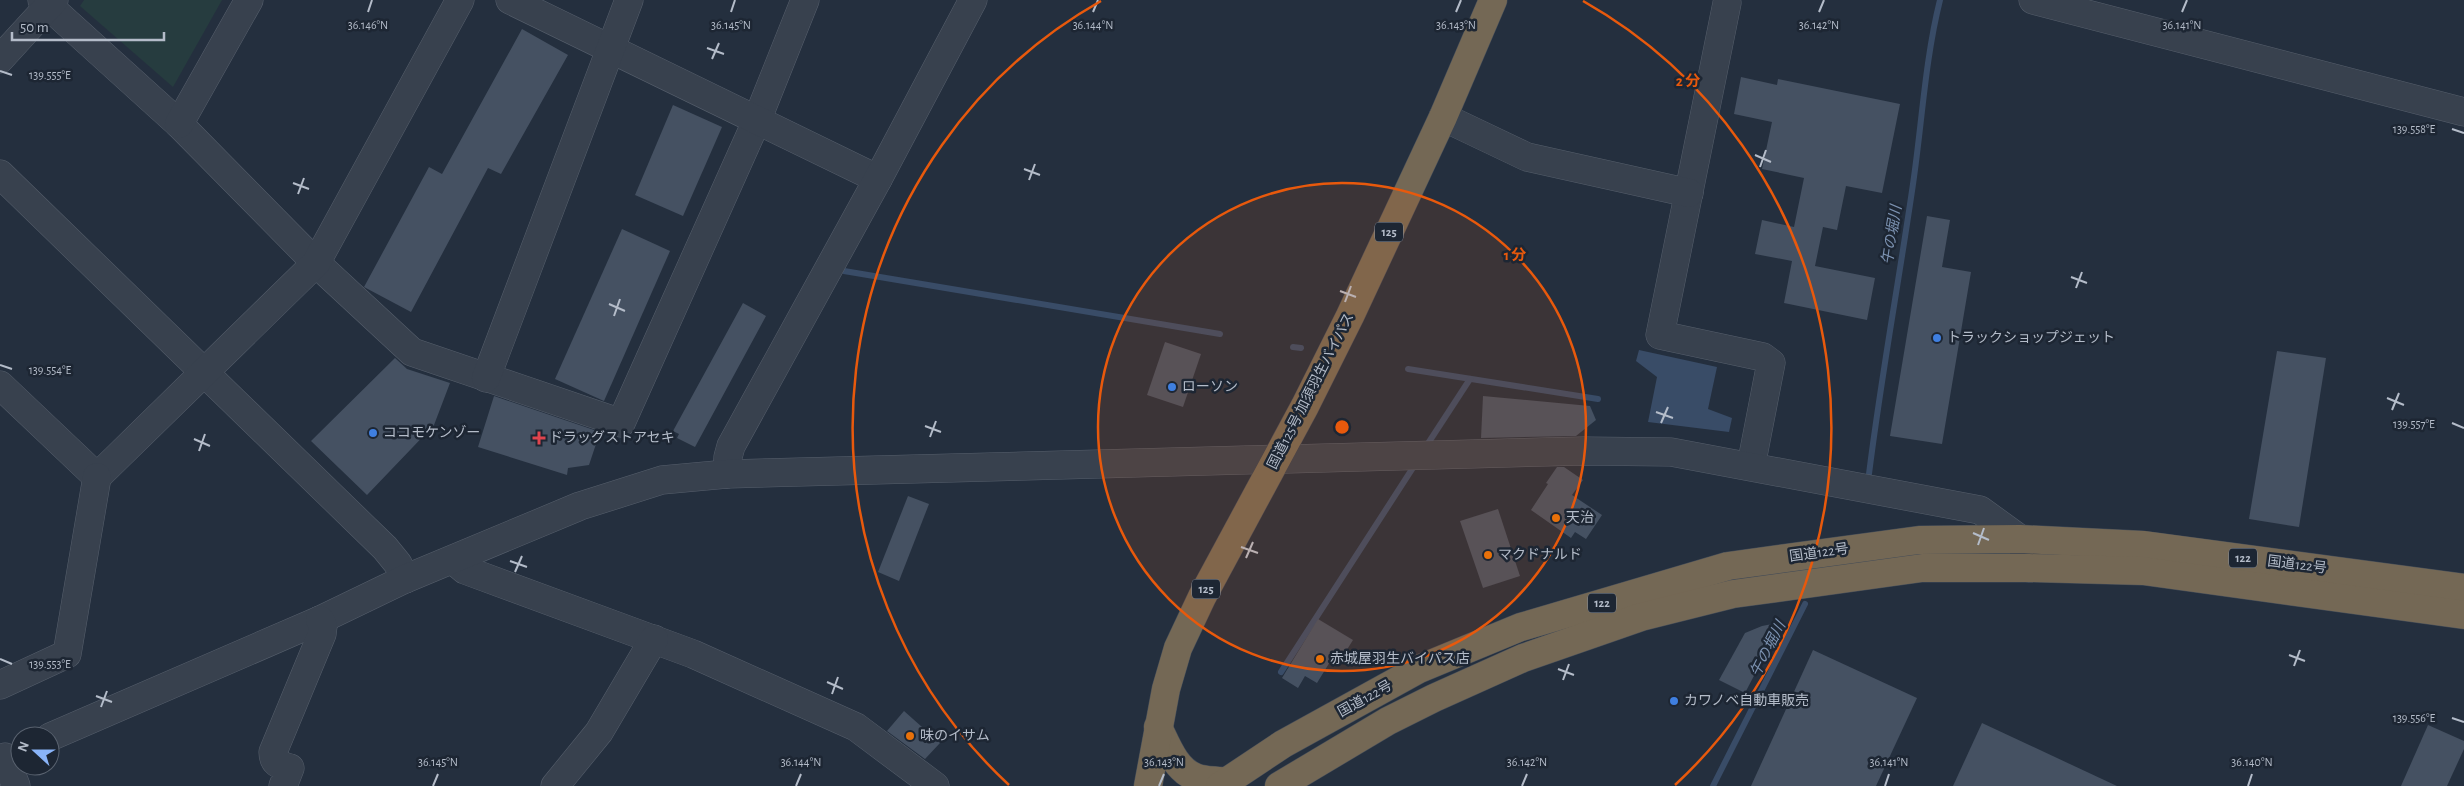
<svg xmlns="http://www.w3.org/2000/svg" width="2464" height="786" font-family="'Alegreya Sans','Noto Sans JP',sans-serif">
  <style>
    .green { fill: #263c3f }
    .water { fill: #394c67 }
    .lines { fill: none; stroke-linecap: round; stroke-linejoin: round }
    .stream { stroke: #394c67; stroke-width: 6 }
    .building { fill: #455162 }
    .minor-casing { stroke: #565f6c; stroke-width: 29 }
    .highway-casing { stroke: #434c59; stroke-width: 29 }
    .minor { stroke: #38414e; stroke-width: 28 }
    .highway { stroke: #746855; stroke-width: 28 }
    .ticks { fill: none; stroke: #b4bcc9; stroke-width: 2 }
    .ring { fill: none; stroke: #e8590c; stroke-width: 2.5 }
    .shop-dot { fill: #3f7fe0; stroke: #1d2633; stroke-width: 2 }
    .health-dot { fill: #e0444e; stroke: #1d2633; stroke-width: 2 }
    .food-dot { fill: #e8710a; stroke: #1d2633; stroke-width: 2 }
    .labels { text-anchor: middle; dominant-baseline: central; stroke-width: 5; stroke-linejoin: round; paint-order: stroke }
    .shield { fill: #1d2633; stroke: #878f9c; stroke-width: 1 }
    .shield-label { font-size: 12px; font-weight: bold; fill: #b4bcc9 }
    .poi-label { font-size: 14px; fill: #b4bcc9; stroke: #1d2633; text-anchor: start }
    .street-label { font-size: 14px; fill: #b4bcc9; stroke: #1d2633 }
    .water-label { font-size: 15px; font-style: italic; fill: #7c92b1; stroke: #1d2633 }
    .ticks-label { font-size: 12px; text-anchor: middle; fill: #b4bcc9; stroke: #1d2633; stroke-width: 5; stroke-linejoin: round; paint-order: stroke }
    .centre { fill: #e8590c; stroke: #1d2633; stroke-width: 2.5 }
    .ring-label { font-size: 15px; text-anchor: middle; font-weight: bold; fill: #e8590c; stroke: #1d2633; stroke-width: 5; stroke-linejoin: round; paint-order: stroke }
  </style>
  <rect width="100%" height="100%" fill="#242f3e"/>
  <path class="green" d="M84 0H222L173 87 80 6Z"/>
  <path class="water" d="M1639 350 1717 367 1708 409 1732 418 1729 432 1648 422 1657 377 1636 361Z"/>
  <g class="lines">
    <g class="stream">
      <path d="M844 271 1220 334"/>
      <path d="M1293 347 1301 348"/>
      <path d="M1408 369 1598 399"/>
      <path d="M1425 448 1470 379"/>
      <path d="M1869 474C1881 377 1899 281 1913 184 1922 123 1925 60 1940 0"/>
      <path d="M1281 672 1416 463"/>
      <path d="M1713 786 1805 604"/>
    </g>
  </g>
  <g class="building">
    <path d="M522 29 568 55 501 174 488 168 411 312 364 287 429 167 442 174Z"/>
    <path d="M1741 77 1777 85 1778 79 1900 104 1882 193 1846 186 1837 230 1823 227 1815 266 1875 278 1867 320 1784 303 1792 261 1755 254 1762 220 1794 227 1804 178 1762 169 1772 122 1734 114Z"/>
    <path d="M673 105 722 127 683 216 635 195Z"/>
    <path d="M1927 216 1950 220 1942 267 1971 272 1942 444 1890 436Z"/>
    <path d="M622 229 670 251 604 401 555 379Z"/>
    <path d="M743 303 766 316 695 447 677 438 679 434 673 431Z"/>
    <path d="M1165 342 1201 354 1183 407 1147 395Z"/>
    <path d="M2277 351 2326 358 2299 527 2249 519Z"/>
    <path d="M395 358 407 369 450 383 434 425 367 495 311 441Z"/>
    <path d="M494 396 600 432 589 465 568 468 567 475 478 447Z"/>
    <path d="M1483 396 1590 406 1596 420 1576 436 1481 438Z"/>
    <path d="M1557 467H1564L1583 480 1572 495 1602 515 1586 539 1575 532 1571 538 1531 510 1548 484 1546 483Z"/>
    <path d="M908 496 929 504 899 581 878 572Z"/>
    <path d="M1498 509 1520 576 1483 588 1460 521Z"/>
    <path d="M1318 619 1353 640 1343 656 1336 652 1317 683 1305 676 1298 688 1282 678Z"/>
    <path d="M1782 622 1745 693 1719 680 1745 633 1762 626Z"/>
    <path d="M1813 650 1917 698 1876 786H1751Z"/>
    <path d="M904 711 940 743 925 759 887 731Z"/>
    <path d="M1982 723 2117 786H1953Z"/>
    <path d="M2428 725 2464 741V749L2447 786H2401Z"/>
  </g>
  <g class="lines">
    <defs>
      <g id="minor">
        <path d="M42 0 179 124 316 263 412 352 621 423 757 120 805 0"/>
        <path d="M510 0 878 179"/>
        <path d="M2033 0 2464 112"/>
        <path d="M1727 3 1660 335 1763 357 1771 363 1751 466"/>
        <path d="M0 59 54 0"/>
        <path d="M1443 117 1527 157 1689 193"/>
        <path d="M179 124 249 0"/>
        <path d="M0 174 385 548 398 564 405 579"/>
        <path d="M486 378 629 0"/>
        <path d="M0 385 97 477 316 263 460 0"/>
        <path d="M727 474 728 457 731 446 878 179 973 0"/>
        <path d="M453 560 465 570 693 654 856 727 935 786"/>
        <path d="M0 685 67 654 97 477"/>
        <path d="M50 737 320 620 405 579 580 506 662 480 727 474 1583 451 1671 452 1980 510 2020 539 2029 568"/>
        <path d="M5 757 16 786"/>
        <path d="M283 786 290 768C280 765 273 764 273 752L322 634 323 626 320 620"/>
        <path d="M555 786 599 732 654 639"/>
      </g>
      <g id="highway">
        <path d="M1158 727C1167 745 1175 769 1195 777 1204 781 1217 780 1226 782"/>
        <path d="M1148 786 1166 689 1178 648 1202 597 1305 406 1350 316 1443 117 1493 0"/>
        <path d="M1220 786 1283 744 1419 669 1521 627 1728 566 1919 540 2020 539 2143 545 2464 588"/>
        <path d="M1279 786 1388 721 1434 698 1523 658 1641 617 1733 594 1922 568H2029L2143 571 2464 615"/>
      </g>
    </defs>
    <use href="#minor" class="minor-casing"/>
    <use href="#highway" class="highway-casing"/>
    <use href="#minor" class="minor"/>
    <use href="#highway" class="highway"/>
  </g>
  <path class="ticks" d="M368 12 372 0M731 12 735 0M1093 12 1098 0M1456 12 1461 0M1819 12 1824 0M2182 12 2187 0M707 48 724 54M712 59 719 43M0 71 12 75M2452 129 2464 133M1755 155 1771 162M1760 167 1766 150M1024 169 1040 175M1029 180 1035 164M293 183 309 189M298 194 304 178M2071 277 2087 283M2076 288 2082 272M1340 291 1356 297M1345 302 1351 286M609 304 625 311M614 316 620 299M0 365 12 369M2387 398 2404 405M2392 410 2399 393M1656 412 1673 418M1661 423 1668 407M2452 423 2464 428M925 426 941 432M930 437 936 421M194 439 210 446M199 451 205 434M1973 533 1989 540M1978 545 1984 528M1241 547 1258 553M1246 558 1253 542M510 561 527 567M515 572 522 556M2289 655 2305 661M0 659 12 664M2294 666 2300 650M1558 669 1574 675M1563 680 1569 664M827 682 843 689M832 694 838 677M96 696 112 702M101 707 107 691M2452 718 2464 722M433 786 438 774M796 786 801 774M1159 786 1164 774M1522 786 1527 774M1885 786 1889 774M2248 786 2252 774"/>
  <circle cx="1342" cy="427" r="244" fill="#e8590c" fill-opacity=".12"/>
  <g class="ring">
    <circle cx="1342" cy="427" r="244"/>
    <path d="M1009 785A489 489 0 0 1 1101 1M1583 1A489 489 0 0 1 1675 785"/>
  </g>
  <g class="shop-dot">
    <circle cx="1937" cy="338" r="5"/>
    <circle cx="1172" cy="387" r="5"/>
    <circle cx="373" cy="433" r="5"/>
    <circle cx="1674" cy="701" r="5"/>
  </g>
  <path class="health-dot" d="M536.5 430.5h5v5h5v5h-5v5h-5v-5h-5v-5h5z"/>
  <g class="food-dot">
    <circle cx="1556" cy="518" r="5"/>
    <circle cx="1488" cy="555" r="5"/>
    <circle cx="1320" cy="659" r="5"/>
    <circle cx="910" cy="736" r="5"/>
  </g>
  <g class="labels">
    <g class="shield">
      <rect x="1375" y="222.5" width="28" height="19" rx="4"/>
      <rect x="2229" y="548.5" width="28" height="19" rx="4"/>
      <rect x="1192" y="579.5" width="28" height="19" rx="4"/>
      <rect x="1588" y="593.5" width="28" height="19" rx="4"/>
    </g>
    <g class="shield-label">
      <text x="1389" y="232">125</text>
      <text x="2243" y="558">122</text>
      <text x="1206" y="589">125</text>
      <text x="1602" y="603">122</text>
    </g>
    <g class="poi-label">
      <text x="1947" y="338">トラックショップジェット</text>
      <text x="1182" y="387">ローソン</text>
      <text x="383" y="433">ココモケンゾー</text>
      <text x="549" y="438">ドラッグストアセキ</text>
      <text x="1566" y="518">天治</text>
      <text x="1498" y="555">マクドナルド</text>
      <text x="1330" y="659">赤城屋羽生バイパス店</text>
      <text x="1684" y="701">カワノベ自動車販売</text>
      <text x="920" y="736">味のイサム</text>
    </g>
    <g class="street-label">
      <text transform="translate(1311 391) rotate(-63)">国道125号 加須羽生バイパス</text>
      <text transform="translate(1819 553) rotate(-8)">国道122号</text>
      <text transform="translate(2297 565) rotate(7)">国道122号</text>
      <text transform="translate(1365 699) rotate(-29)">国道122号</text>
    </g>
    <g class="water-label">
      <text transform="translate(1892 235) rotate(-81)">午の堀川</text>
      <text transform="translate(1768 649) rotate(-63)">午の堀川</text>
    </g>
  </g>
  <g class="ticks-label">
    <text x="368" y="29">36.146°N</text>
    <text x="731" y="29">36.145°N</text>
    <text x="1093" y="29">36.144°N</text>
    <text x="1456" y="29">36.143°N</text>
    <text x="1819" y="29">36.142°N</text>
    <text x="2182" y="29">36.141°N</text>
    <text x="50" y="79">139.555°E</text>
    <text x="2414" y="133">139.558°E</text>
    <text x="50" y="374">139.554°E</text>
    <text x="2414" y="428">139.557°E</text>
    <text x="50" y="668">139.553°E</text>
    <text x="2414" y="722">139.556°E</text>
    <text x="438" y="766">36.145°N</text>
    <text x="801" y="766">36.144°N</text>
    <text x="1164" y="766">36.143°N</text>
    <text x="1527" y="766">36.142°N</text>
    <text x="1889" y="766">36.141°N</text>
    <text x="2252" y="766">36.140°N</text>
  </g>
  <circle cx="1342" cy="427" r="8" class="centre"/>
  <g class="ring-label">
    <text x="1688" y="86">2 分</text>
    <text x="1515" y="260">1 分</text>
  </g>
  <g transform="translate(35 751) rotate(291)"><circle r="24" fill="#1d2633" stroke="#59626f"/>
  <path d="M0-4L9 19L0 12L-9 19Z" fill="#8ab4f8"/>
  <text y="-8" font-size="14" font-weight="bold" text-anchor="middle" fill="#b4bcc9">N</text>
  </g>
  <path d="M12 32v8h152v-8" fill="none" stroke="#b4bcc9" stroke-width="2.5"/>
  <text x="20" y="32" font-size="15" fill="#b4bcc9" stroke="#1d2633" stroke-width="4" paint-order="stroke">50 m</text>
</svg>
